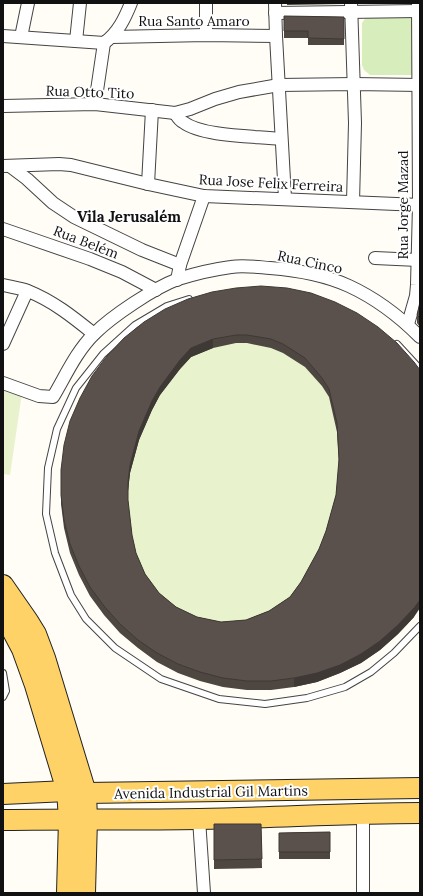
<svg xmlns="http://www.w3.org/2000/svg" width="423" height="896" font-family="Lora,serif">
  <style>
    .green { fill: #d7edbb }
    .pitch { fill: #e8f3ce }
    .lines { fill: none; stroke-linecap: round; stroke-linejoin: round }
    .service-casing { stroke: #444; stroke-width: 8 }
    .minor-casing { stroke: #444; stroke-width: 14 }
    .primary-casing { stroke: #222; stroke-width: 22 }
    .service { stroke: #fff; stroke-width: 6 }
    .minor { stroke: #fff; stroke-width: 12 }
    .primary { stroke: #fed266; stroke-width: 20 }
    .wall { fill: #4d4641; fill-rule: evenodd }
    .shaded-wall { fill: #3f3935 }
    .building { fill: #5a514c; stroke: #3f3935; fill-rule: evenodd }
    .labels { text-anchor: middle; dominant-baseline: central; stroke-width: 4; stroke-linejoin: round; paint-order: stroke }
    .street-label { font-size: 14px; fill: #111; stroke: #fff }
    .neighbourhood-label { font-size: 15px; font-weight: bold; fill: #111; stroke: #fff }
  </style>
  <rect width="100%" height="100%" fill="#fffdf5"/>
  <path class="green" d="M367 16H414V75H370L364 70 362 65V23Z"/>
  <g class="pitch">
    <path d="M165 318 420 379 414 617 398 634 380 650 361 663 340 673 317 682 247 690 223 687 200 681 157 662 138 648 120 633 104 615 61 504V479L64 454Z"/>
    <path d="M3 389 22 393 10 475 3 474Z"/>
  </g>
  <g class="lines">
    <defs>
      <g id="service">
        <path d="M189 299 167 306 135 325 103 354 76 388 57 429 48 468 46 514 55 553 71 595 86 619 115 648 161 679 219 699 265 704 307 698 345 687 371 672 394 653 420 626"/>
        <path d="M397 344 420 369"/>
        <path d="M3 673 6 691 3 697"/>
      </g>
      <g id="minor">
        <path d="M275 3 276 36 285 198"/>
        <path d="M351 3 355 123 353 202"/>
        <path d="M275 13 418 11"/>
        <path d="M206 35V3"/>
        <path d="M3 36 104 43C118 33 125 18 131 3"/>
        <path d="M21 37 28 3"/>
        <path d="M112 37 206 35 276 36"/>
        <path d="M76 41 80 3"/>
        <path d="M95 104 104 43"/>
        <path d="M3 106 95 104 175 113 190 109 215 99 239 92 279 85 354 84 420 85"/>
        <path d="M175 113C177 116 179 120 183 122 203 137 255 136 281 139"/>
        <path d="M3 166 59 164 71 165 148 184 204 196 420 205"/>
        <path d="M11 167 27 179 53 203 74 217 142 250 180 265 177 280"/>
        <path d="M148 184 152 110"/>
        <path d="M3 229 90 259 122 272 156 290"/>
        <path d="M375 258 418 260"/>
        <path d="M180 265 204 196"/>
        <path d="M3 285C11 287 20 288 28 291 53 301 73 317 94 334"/>
        <path d="M408 324 416 296 417 285 419 205 418 3"/>
        <path d="M3 344 27 291"/>
        <path d="M3 383 39 396 53 397C66 375 76 352 94 334 112 316 154 288 178 279 191 275 216 269 231 267 243 265 257 267 270 268 296 270 325 275 349 286 375 298 400 317 420 337"/>
        <path d="M363 813V893"/>
        <path d="M199 819 204 893"/>
      </g>
      <g id="primary">
        <path d="M3 585 28 621 36 634 45 658 86 793 87 819 85 893"/>
        <path d="M3 613 22 649 35 685 67 791 69 819 67 893"/>
        <path d="M3 794 67 791 86 793 420 788"/>
        <path d="M3 820C68 819 134 820 199 819 273 818 346 813 420 813"/>
      </g>
    </defs>
    <use href="#service" class="service-casing"/>
    <use href="#minor" class="minor-casing"/>
    <use href="#primary" class="primary-casing"/>
    <use href="#service" class="service"/>
    <use href="#minor" class="minor"/>
    <use href="#primary" class="primary"/>
  </g>
  <g class="wall">
    <path d="M287 3H344V4L287 5Z"/>
    <path d="M358 3H410V4H359Z"/>
    <path d="M284 16 344 17V45H308V38H284Z"/>
    <path d="M311 293 414 617 398 634 380 650 361 663 340 673 317 682 294 687 271 690H247L223 687 200 681 178 673 157 662 138 648 120 633 104 615 90 596 79 575 70 553 64 528 61 504V470L80 398ZM236 343H247L271 348 283 353 305 367 322 386 329 397 337 432 339 463 336 495 326 531 319 549 301 582 290 597 269 611 246 620 221 622 197 617 176 607 159 593 145 574 136 553 132 535 128 501V491L130 473 139 440 152 410 160 395 180 369 191 357 213 348Z"/>
    <path d="M420 302V327L417 323V315Z"/>
    <path d="M214 824H261L262 868 214 869Z"/>
    <path d="M330 832V859H279V833Z"/>
  </g>
  <g class="shaded-wall">
    <path d="M213 339V348L191 357 180 369 160 395 152 410 139 440 130 473 128 491V482L130 465 139 431 152 401 160 387 180 360 191 348Z"/>
    <path d="M420 600V608L414 617 398 634 380 650 361 663 340 673 317 682 294 687V678Z"/>
  </g>
  <g class="building">
    <path d="M284 16 344 17V39L308 38V31H284Z"/>
    <path d="M261 286 287 288 311 293 335 302 357 313 378 327 397 343 414 362 420 370V600L414 608 398 625 380 641 361 654 340 665 317 673 294 678 271 681H247L223 678 200 672 178 664 157 653 138 640 120 624 104 606 90 587 79 566 70 544 64 520 61 495V470L64 445 70 421 80 398 92 376 107 356 124 338 144 322 165 309 188 299 212 292 236 288ZM236 335H247L271 339 283 344 305 358 322 378 329 389 337 423 339 459 336 495 326 531 319 549 301 582 290 597 269 611 246 620 221 622 197 617 176 607 159 593 145 574 136 553 132 535 128 500V482L130 465 139 431 152 401 160 387 180 360 191 348 213 339Z"/>
    <path d="M420 302V318L417 315Z"/>
    <path d="M214 824H261L262 859 214 860Z"/>
    <path d="M330 832V852H279V833Z"/>
  </g>
  <g class="labels">
    <g class="street-label">
      <text x="194" y="21">Rua Santo Amaro</text>
      <text transform="translate(90 92) rotate(2)">Rua Otto Tito</text>
      <text transform="translate(271 183) rotate(3)">Rua Jose Felix Ferreira</text>
      <text transform="translate(403 205) rotate(-90)">Rua Jorge Mazad</text>
      <text transform="translate(86 242) rotate(21)">Rua Belém</text>
      <text transform="translate(310 262) rotate(12)">Rua Cinco</text>
      <text transform="translate(211 792) rotate(-1)">Avenida Industrial Gil Martins</text>
    </g>
    <g class="neighbourhood-label">
      <text x="129" y="216">Vila Jerusalém</text>
    </g>
  </g>
  <rect width="423" height="896" fill="none" stroke="#111111" stroke-width="8"/>
</svg>
